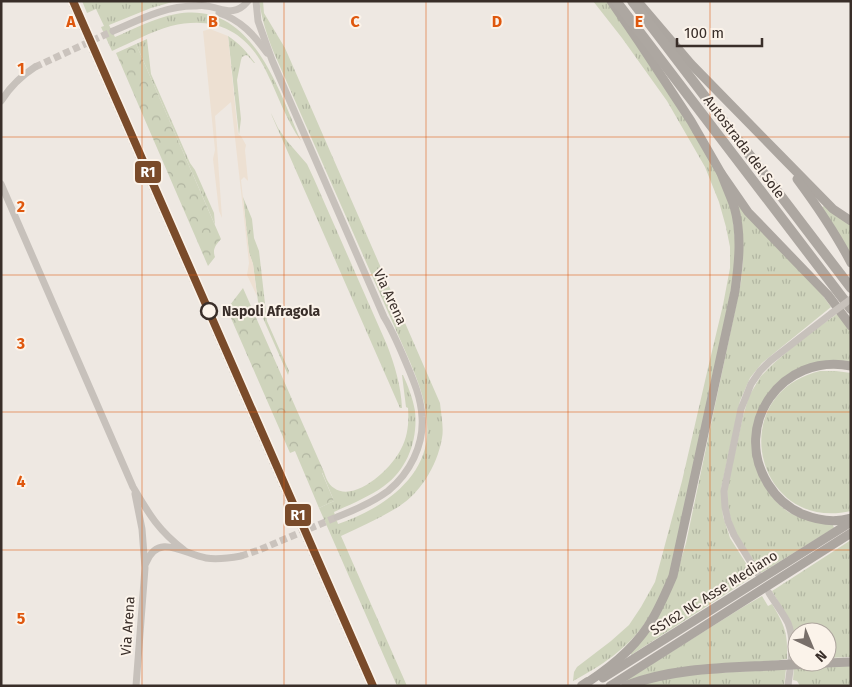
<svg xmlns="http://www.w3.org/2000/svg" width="852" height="687" font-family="'Fira Sans',sans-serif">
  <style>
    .grass { fill: url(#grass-tufts) }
    .park { fill: url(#park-crowns) }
    .plaza { fill: #ede0d2 }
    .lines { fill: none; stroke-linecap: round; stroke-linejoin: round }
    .tertiary-tunnel { stroke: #cac3bd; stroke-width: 7; stroke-dasharray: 7 3.5; stroke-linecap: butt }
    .tertiary { stroke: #c7c1bb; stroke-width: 7 }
    .trunk { stroke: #aca6a0; stroke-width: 9 }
    .motorway { stroke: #ada7a1; stroke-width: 10 }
    .rail { stroke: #afa9a5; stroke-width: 2; stroke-dasharray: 1 4; stroke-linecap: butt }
    .tertiary-bridge { stroke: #c7c1bb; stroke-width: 7 }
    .motorway-bridge { stroke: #ada7a1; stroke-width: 10 }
    .rail-1-casing { stroke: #fbf3ea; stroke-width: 11 }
    .rail-1 { stroke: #7a4b2a; stroke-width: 8 }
    .grid { fill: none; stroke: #df570d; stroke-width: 1; stroke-opacity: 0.55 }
    .stop-dot { fill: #fbf3ea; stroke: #392e29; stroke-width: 2.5 }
    .labels { text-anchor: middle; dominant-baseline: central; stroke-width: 4; stroke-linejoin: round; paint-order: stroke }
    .street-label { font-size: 14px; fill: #392e29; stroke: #fbf3ea }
    .stop-label { font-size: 14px; font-weight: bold; fill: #392e29; stroke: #fbf3ea; text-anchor: start }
    .grid-label { font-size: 16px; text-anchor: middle; font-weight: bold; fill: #df570d; stroke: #fbf3ea; stroke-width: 4; stroke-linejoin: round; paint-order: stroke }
    .line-badge { stroke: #fbf3ea; stroke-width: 2 }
    .badge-label { font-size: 14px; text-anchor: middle; font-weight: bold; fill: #fff }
  </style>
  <defs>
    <pattern id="grass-tufts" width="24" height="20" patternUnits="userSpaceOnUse" patternTransform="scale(1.25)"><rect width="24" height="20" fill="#cfd4bc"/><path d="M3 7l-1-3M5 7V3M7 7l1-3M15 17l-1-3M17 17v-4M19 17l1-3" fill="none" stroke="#b2b6a2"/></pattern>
    <pattern id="park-crowns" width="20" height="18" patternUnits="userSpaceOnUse" patternTransform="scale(1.25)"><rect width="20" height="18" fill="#cfd4bc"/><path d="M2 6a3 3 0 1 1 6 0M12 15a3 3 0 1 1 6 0" fill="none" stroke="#b2b6a2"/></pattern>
  </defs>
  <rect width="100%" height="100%" fill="#eee8e2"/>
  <g class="grass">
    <path d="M82 1H176L151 8 109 25 115 37C134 29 154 18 176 14 252 0 277 87 301 141 286 120 278 95 267 73 248 32 216 15 171 26 152 31 130 43 112 51L101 27 104 26 96 9 87 13Z"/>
    <path d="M259 1H263L264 13 285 48 440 403C441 414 444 428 442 438 437 467 419 496 393 510 376 520 358 528 341 536L407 686H397L319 508 334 501 322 472H324C326 478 328 484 334 488 355 503 392 468 401 449 408 436 409 422 408 408L406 407 402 375H403C408 386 413 399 415 411 418 439 408 469 384 486 369 497 351 504 334 512L338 524C377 511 423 482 427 437 429 410 420 386 410 362L274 53C267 36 262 20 259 1Z"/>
    <path d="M593 1H606L638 43 721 173 732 211 736 247V266L673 567C665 587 657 606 645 623 627 649 601 666 573 681L574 672 577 667 611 641 629 625 641 607 655 582 682 481 708 368 723 305 730 268V247L726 227 719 202 705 167 667 101 622 38Z"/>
    <path d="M228 36C239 43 247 52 255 63H254L248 56 246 55 242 57 241 60 237 80 241 119 239 135Z"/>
    <path d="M147 39 151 74 190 163 195 170 214 213 215 225 136 44Z"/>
    <path d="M271 113 278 128 287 141 307 164 314 179 387 345C395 366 401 386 402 408H400L272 116Z"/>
    <path d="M243 197 252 219 254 238 259 251 267 321 289 371 288 375 259 309 253 264 249 253Z"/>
    <path d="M735 198 821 293 831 307 762 363 750 378 740 401 721 489 723 516 730 538 754 576 631 655V653L674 583 686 543 741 282 743 261 741 229Z"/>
    <path d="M824 206 851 225V256L822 207Z"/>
    <path d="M837 314 851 332V361C832 360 812 361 795 370 749 393 740 458 771 495 777 503 785 511 794 515 803 518 822 520 832 522L834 528 761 573 736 533 731 520 728 507 727 489 743 416 749 396 761 376 774 363 803 338Z"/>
    <path d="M820 371H836L851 373V511C755 533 723 394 820 371Z"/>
    <path d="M851 540V657L827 658V632H797V659H795C796 628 787 617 772 591Z"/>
    <path d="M762 596 768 606 772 604C785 626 788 633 787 659L626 682 625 681 743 607Z"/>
    <path d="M851 664V686H800L797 681 793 680 794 667Z"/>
    <path d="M786 669 784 686H636L679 675Z"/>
  </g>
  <g class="park">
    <path d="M136 44 221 239C216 245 212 249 215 257L208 266 116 53Z"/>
    <path d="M243 288 324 472 322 473 334 501 319 508 295 451 290 453 227 309Z"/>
  </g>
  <path class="plaza" d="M210 29 228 36 238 134 241 136 246 145 245 150 248 181 244 177 241 180 249 252 253 264 257 296 247 275 249 263 248 254 231 102 215 116 222 218 219 211 213 159 215 150 203 31Z"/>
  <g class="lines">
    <g class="tertiary-tunnel">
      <path d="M35 67 113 31"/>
      <path d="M241 556 259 550 337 517"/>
    </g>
    <g class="tertiary">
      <path d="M256 1 258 21 272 60 384 317C392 330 398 344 404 358 412 377 421 396 422 417 424 445 410 473 388 491 373 502 355 510 337 517"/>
      <path d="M219 13C241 20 254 35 267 53"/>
      <path d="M113 31C139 20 165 6 194 6 198 6 202 5 206 6 223 8 234 18 248 1"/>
      <path d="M1 101C10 87 21 76 35 67"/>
      <path d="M1 184 133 487C149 514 158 530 184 550"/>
      <path d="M135 494 142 529 145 568 136 686"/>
      <path d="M146 563C158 532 184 554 206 558 218 560 230 558 241 556"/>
      <path d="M758 574 734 535 728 521 725 507 724 491 741 409 751 384 760 371 770 361 832 313"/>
      <path d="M769 593C775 603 783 613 788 623 796 643 790 666 788 686"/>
    </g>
    <g class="trunk">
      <path d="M611 1 639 42 691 121 721 173 748 212 828 295 851 326"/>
      <path d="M639 3 691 64 780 155 833 209 851 221"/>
      <path d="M797 179C817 206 836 234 851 263"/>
      <path d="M851 366C782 352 731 425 768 484 776 497 788 508 802 514 817 520 835 523 851 518"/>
      <path d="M801 664 851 662"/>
      <path d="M603 678 851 522"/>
      <path d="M588 682C614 665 638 645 653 618 661 604 667 590 673 576L735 291C739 262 742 234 734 206 730 195 725 184 721 173"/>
      <path d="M610 686 851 533"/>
    </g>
    <g class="motorway">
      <path d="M616 1 851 309"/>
      <path d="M632 1 851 288"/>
      <path d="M582 686 588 682"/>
      <path d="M626 686C674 667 731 668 782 665"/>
    </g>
    <g class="rail">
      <path d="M68 1 193 286"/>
      <path d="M212 330 368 686"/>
    </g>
    <path class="tertiary-bridge" d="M832 313 851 299"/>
    <path class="motorway-bridge" d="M782 665 801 664"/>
    <defs>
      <path id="rail-1" d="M73 1 373 686"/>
    </defs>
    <use href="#rail-1" class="rail-1-casing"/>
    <use href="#rail-1" class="rail-1"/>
  </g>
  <path class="grid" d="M142 1V686M284 1V686M426 1V686M568 1V686M710 1V686M1 137H851M1 275H851M1 412H851M1 550H851"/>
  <circle class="stop-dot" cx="209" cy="311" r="8"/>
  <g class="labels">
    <g class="street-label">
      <text transform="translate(744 147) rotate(53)">Autostrada del Sole</text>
      <text transform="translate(390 297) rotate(65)">Via Arena</text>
      <text transform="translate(714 593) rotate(-32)">SS162 NC Asse Mediano</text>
      <text transform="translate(128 626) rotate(-86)">Via Arena</text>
    </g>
    <g class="stop-label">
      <text x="222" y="311">Napoli Afragola</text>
    </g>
  </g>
  <g class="grid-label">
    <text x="71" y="27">A</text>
    <text x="213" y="27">B</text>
    <text x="355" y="27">C</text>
    <text x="497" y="27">D</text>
    <text x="639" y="27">E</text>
    <text x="21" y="74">1</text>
    <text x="21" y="212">2</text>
    <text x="21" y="349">3</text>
    <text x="21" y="487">4</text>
    <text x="21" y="624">5</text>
  </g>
  <g class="line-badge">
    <rect x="134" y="160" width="28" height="24" rx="5" fill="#7a4b2a"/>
    <rect x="284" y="503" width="28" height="24" rx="5" fill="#7a4b2a"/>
  </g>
  <g class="badge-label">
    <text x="148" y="177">R1</text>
    <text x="298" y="520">R1</text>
  </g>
  <rect width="852" height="687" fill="none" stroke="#392e29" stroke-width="5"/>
  <g transform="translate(812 647) rotate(136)"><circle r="24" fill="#fbf3ea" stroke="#ada49d"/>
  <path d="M0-4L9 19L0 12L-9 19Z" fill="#786f6a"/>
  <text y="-8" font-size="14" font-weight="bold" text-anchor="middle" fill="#392e29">N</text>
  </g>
  <path d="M677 38v8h85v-8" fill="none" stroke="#392e29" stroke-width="2.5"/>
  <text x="684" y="38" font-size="15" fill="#392e29" stroke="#fbf3ea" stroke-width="4" paint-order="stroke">100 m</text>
</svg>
